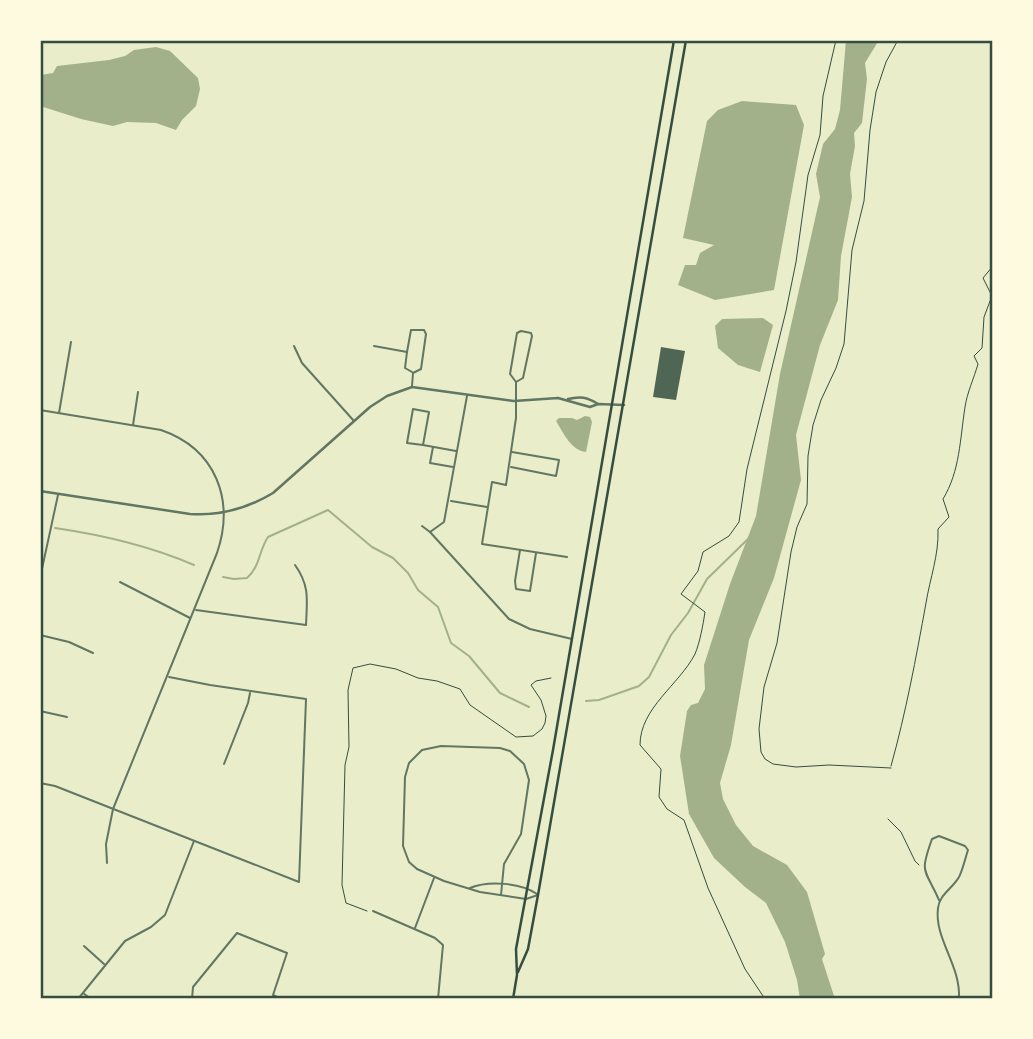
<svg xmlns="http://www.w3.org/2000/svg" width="1033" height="1039" font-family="'PT Sans',sans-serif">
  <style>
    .water { fill: #a3b18a }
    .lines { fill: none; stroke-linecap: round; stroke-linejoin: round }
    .stream { stroke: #a3b18a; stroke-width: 2 }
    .building { fill: #4f6655 }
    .path { stroke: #344e41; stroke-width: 1 }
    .minor { stroke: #617663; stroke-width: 2 }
    .tertiary { stroke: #617663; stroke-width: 2.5 }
    .secondary { stroke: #344e41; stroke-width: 2.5 }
    .neatline { fill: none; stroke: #344e41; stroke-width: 2.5 }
  </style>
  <rect width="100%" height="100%" fill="#e9edc9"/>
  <g class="water">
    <path d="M846 40H879L865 63 867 79 862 123 854 133 855 146 850 174 852 197 841 256 838 300 820 345 796 435 801 480 774 578 749 640 731 745 720 783 723 799 736 825 753 846 787 865 807 892 825 954 822 959 835 999H800L797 980 785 942 766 903 745 887 714 858 689 814 680 756 687 711 691 705 698 703 705 689 704 665 730 584 756 516 780 374 820 197 816 174 823 144 835 129 840 110Z"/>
    <path d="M156 47 170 51 198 78 200 89 196 106 182 120 176 130 156 123 127 122 113 126 81 119 40 106V75L53 73 57 66 109 60 125 56 134 50Z"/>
    <path d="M742 101 796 105 804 125 774 290 715 300 678 285 685 265H696L700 253 714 245 683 238 707 121 718 110Z"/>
    <path d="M763 318 773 325 760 372 738 365 718 348 715 326 722 319Z"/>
    <path d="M585 416 590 417 592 422 586 452C571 450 564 434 556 421L559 418H572L577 420Z"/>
  </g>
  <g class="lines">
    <g class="stream">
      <path d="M55 528C103 535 150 546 194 565"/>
      <path d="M223 577 234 579 247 578C260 567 259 550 268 537L328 510 372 547 393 558 408 573 418 590 438 607 451 643 469 656 500 693 529 707"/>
      <path d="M586 701 599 700 639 686 649 677 671 635 688 613 707 579 750 537"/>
    </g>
  </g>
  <path class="building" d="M661 347 685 351 676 400 653 397Z"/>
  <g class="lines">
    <g class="path">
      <path d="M891 766C906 712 916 658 926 603 930 578 939 555 938 529L949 517 943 499C960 471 960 439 965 407 967 393 974 378 978 364L974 356 982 348 984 317 992 296 983 278 993 266"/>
      <path d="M891 768 829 765 796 767 773 764 765 759 761 752 759 729 764 687 777 643 791 552 797 527 807 504 808 456 813 425 821 400 836 368 844 344 852 250 864 201 870 130 876 92 886 62 898 40"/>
      <path d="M888 819 901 832 915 861 919 865"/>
      <path d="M367 911 346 903 342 885 345 765 349 747 348 690 353 668 370 664 396 669 418 678 437 681 460 689 470 705 516 737 533 736 542 729 545 723 546 716 541 700 531 685 536 681 551 678"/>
      <path d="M765 999 745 969 708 888 684 820 667 809 659 797 661 769 640 745C640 708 679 685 695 654 700 642 703 625 705 612L681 594 698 571 703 552 729 536 739 522 747 469 786 311 796 262 808 175 820 135 823 96 836 40"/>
    </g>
    <g class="minor">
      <path d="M294 346 302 363 354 421"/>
      <path d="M374 346 407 352 405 368 412 372"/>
      <path d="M407 352 411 330H424L426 334 421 369 413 373 412 386"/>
      <path d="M516 382 510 374 517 333 521 331 531 333 532 336 523 378 516 382V418L506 485 492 482 482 544 567 557"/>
      <path d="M40 410 161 430C216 449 235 500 217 553L113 809 106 844 107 863"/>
      <path d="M59 413 71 342"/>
      <path d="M133 425 138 392"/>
      <path d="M423 445 407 443 413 409 429 412 423 445 456 451"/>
      <path d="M433 447 430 463 453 467"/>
      <path d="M511 467 556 476 559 460 512 452"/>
      <path d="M451 501 487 507"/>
      <path d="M422 526 430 532 509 619 530 629 572 639"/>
      <path d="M430 532 444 522 467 396"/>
      <path d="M520 550 515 581 516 589 530 591 536 553"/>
      <path d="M40 578 58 495"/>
      <path d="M120 582 190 618"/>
      <path d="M196 610 306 625C307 600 310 586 295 565"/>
      <path d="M40 635 69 642 93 653"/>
      <path d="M40 711 67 717"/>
      <path d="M224 764 248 703 250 693"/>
      <path d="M40 783 55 786 299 882 306 699 210 685 169 677"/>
      <path d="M470 888C489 880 521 883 537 894"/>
      <path d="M501 895 504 864 521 834 529 780 524 764 510 751 500 748 441 746 422 750 409 763 405 777 403 846 409 862 417 869 444 881 480 892 526 899 538 895"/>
      <path d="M939 900C925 868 919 875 932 839L939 836 965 846 968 850C965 859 963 869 959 877 953 888 939 895 938 908 934 939 961 965 959 999"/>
      <path d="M373 911 435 938 443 945 438 999"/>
      <path d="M415 928 434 878"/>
      <path d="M84 946 104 964"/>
      <path d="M83 993 91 999"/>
      <path d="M78 999 125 941 151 927 165 915 194 841"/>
      <path d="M192 999 193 987 237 933 287 953 273 995 281 999"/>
    </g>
    <g class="tertiary">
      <path d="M568 399C580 396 587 397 598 404"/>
      <path d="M40 491 190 514C219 516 248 508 273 493L370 407 387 396 412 387 514 401 558 398 590 407 598 404 624 405"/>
    </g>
    <g class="secondary">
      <path d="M518 972 528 949 538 895 686 40"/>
      <path d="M513 999 517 975 516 949 553 750 674 40"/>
    </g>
  </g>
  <rect width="1033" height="1039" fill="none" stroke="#fefae0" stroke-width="84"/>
  <rect x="42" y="42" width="949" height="955" class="neatline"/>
</svg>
